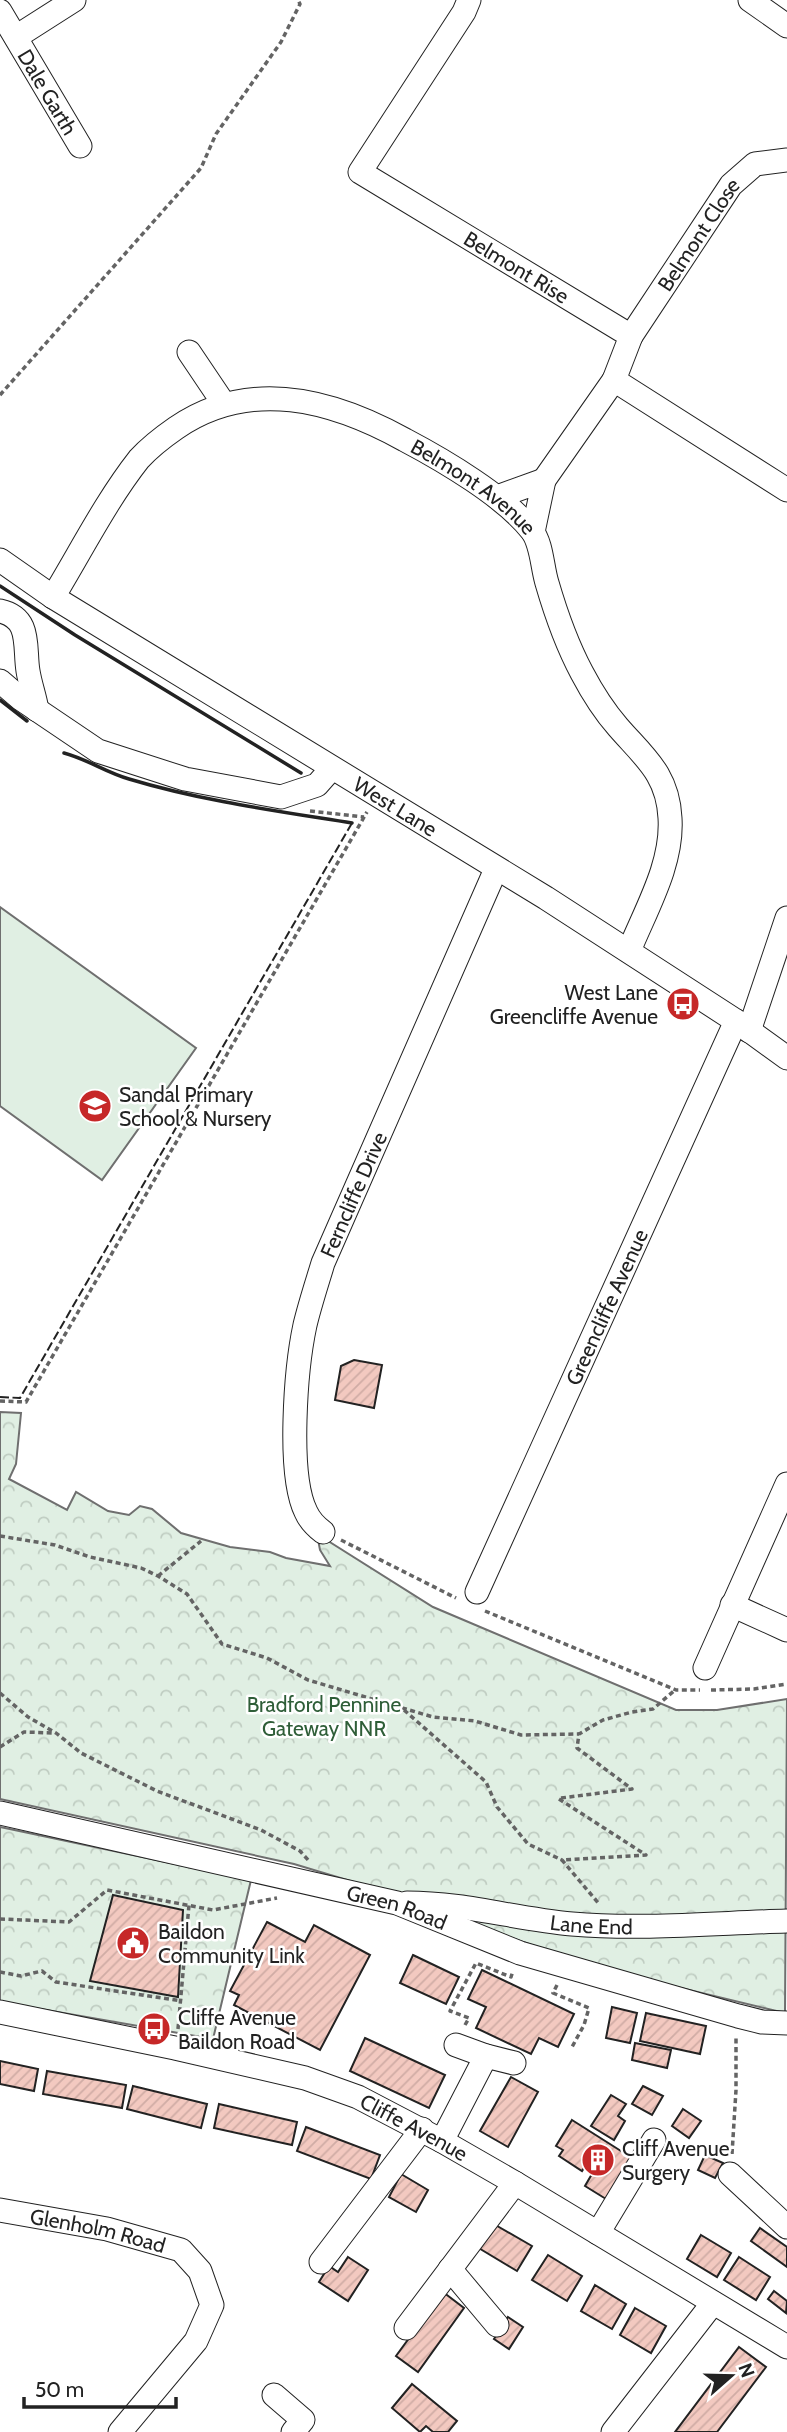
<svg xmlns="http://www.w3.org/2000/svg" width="787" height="2432" font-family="Cabin,sans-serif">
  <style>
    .park { fill: url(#park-crowns); stroke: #6f6f6f; stroke-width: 2 }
    .garden { fill: #e0efe3; stroke: #6f6f6f; stroke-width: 2 }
    .building { fill: url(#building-hatch); stroke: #222; stroke-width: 2 }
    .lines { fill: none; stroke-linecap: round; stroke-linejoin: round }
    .minor-casing { stroke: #222; stroke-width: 25 }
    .path { stroke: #646464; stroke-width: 3.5; stroke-dasharray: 5 3.5; stroke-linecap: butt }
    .minor { stroke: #fff; stroke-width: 23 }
    .fence { stroke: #222; stroke-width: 2; stroke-dasharray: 9 3.5; stroke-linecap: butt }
    .wall { stroke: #222; stroke-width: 3.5 }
    .labels { text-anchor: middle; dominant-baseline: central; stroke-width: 5; stroke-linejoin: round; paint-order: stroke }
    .street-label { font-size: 21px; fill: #222; stroke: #fff }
    .poi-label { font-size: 21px; fill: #222; stroke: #fff; text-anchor: start }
    .park-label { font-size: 21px; fill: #2f5e38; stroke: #fff }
  </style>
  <defs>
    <pattern id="park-crowns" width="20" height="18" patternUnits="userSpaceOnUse" patternTransform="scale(1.75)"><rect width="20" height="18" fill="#e0efe3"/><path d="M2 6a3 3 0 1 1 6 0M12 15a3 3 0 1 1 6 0" fill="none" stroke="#c0cdc2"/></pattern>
    <pattern id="building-hatch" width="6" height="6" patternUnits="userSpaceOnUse" patternTransform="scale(1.75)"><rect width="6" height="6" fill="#f3c9c0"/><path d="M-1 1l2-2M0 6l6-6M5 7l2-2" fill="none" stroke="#d0aca5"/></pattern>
  </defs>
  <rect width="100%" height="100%" fill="#fff"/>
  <g class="park">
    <path d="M0 1412 21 1413 16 1464 9 1479 67 1510 76 1492 108 1511 129 1515 140 1506 152 1509 181 1533 230 1547 270 1552 286 1558 330 1566 320 1550 317 1534 433 1607 676 1710H717L787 1699 785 2013 594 1967 357 1883 294 1864 0 1799Z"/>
    <path d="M0 1827 251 1880 213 2039 0 2002Z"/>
  </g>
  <path class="garden" d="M0 907 196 1048 102 1180 0 1106Z"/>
  <g class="building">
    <path d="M354 1360 382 1365 374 1408 335 1400 341 1366Z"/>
    <path d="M113 1895 183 1910 178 1997 90 1981Z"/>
    <path d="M267 1922 305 1942 314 1925 370 1955 320 2050 234 2005 239 1995 230 1991Z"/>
    <path d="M413 1955 459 1977 446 2004 400 1983Z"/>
    <path d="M482 1970 574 2014 558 2047 539 2038 531 2054 476 2028 486 2007 468 1999Z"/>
    <path d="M612 2007 637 2013 630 2043 606 2038Z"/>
    <path d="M646 2013 706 2026 700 2054 640 2041Z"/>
    <path d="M365 2038 445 2075 429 2108 350 2071Z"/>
    <path d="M635 2043 671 2050 667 2068 632 2060Z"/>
    <path d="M0 2061 38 2069 34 2091 0 2084Z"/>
    <path d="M47 2071 126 2085 122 2108 43 2094Z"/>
    <path d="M511 2077 538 2092 508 2147 480 2131Z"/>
    <path d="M133 2086 207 2104 201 2128 127 2109Z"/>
    <path d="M643 2086 663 2096 652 2115 632 2104Z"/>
    <path d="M611 2095 626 2104 618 2116 625 2121 614 2140 591 2126Z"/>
    <path d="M219 2104 297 2122 292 2145 214 2128Z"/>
    <path d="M683 2109 701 2121 689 2138 672 2126Z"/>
    <path d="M572 2120 632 2158 606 2199 585 2186 596 2167 588 2162 582 2171 559 2156 563 2150 556 2146Z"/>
    <path d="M306 2127 380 2155 371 2179 297 2151Z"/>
    <path d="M705 2155 723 2163 715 2178 698 2170Z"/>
    <path d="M401 2174 428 2190 416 2212 389 2197Z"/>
    <path d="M492 2223 532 2246 517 2271 477 2247Z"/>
    <path d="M760 2228 787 2247V2267L751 2241Z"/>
    <path d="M701 2235 731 2253 717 2277 687 2259Z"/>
    <path d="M548 2255 582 2276 567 2301 532 2280Z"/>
    <path d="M348 2257 368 2270 348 2301 319 2282 329 2266 338 2272Z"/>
    <path d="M739 2257 770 2277 756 2300 724 2280Z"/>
    <path d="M595 2285 626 2304 612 2329 581 2311Z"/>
    <path d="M774 2291 787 2301 786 2313 768 2299Z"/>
    <path d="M443 2292 464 2308 418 2372 396 2356Z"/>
    <path d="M635 2308 666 2326 651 2353 620 2335Z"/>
    <path d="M508 2317 523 2327 509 2349 494 2339Z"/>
    <path d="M739 2347 766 2367 717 2432H675Z"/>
    <path d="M412 2384 457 2421 448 2432H433L426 2426 420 2432 392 2408Z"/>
  </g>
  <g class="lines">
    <defs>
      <g id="minor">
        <path id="s1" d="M469 0 464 12 360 172 631 336 614 380 787 490"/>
        <path d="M750 0 787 26"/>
        <path id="s2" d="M0 11 80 146"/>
        <path d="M16 37 74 0"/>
        <path id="s3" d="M631 336 731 185 755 164 787 160"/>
        <path d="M189 352 224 404"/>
        <path d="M544 480 614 380"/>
        <path d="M497 497 544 480 533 532"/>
        <path id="s4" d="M0 560 53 597 546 898 736 1021 787 1058"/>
        <path id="s5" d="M53 597C81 551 106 501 139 459 150 447 163 437 176 428 250 377 333 400 405 440 443 460 506 497 532 531 542 544 542 567 547 583 556 614 567 645 582 673 592 692 604 711 618 727 644 757 668 774 670 818 673 864 646 909 629 951"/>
        <path d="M0 611C32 618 24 647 28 671 30 684 35 697 37 710"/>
        <path d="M0 681 21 699 98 751 185 779 281 797 317 785 332 768"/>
        <path d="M749 1031 787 918"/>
        <path id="s6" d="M323 1532C315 1526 310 1521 306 1512 287 1474 296 1367 305 1325 310 1304 317 1283 323 1263L496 869"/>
        <path id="s7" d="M477 1592 736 1021"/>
        <path d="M732 1605 787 1630"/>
        <path d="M705 1668 787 1484"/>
        <path id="s8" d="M0 1813 397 1903 520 1953 738 2016 762 2022 787 2023"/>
        <path id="s9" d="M407 1903C465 1903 516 1919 572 1924 641 1930 717 1923 787 1921"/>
        <path id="s10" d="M0 2012 175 2048 305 2078 358 2097 442 2141 515 2183 787 2347"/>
        <path d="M486 2056 514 2063"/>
        <path d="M442 2141 486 2056 456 2045"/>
        <path d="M730 2174 787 2227"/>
        <path id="s11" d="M0 2210 107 2229 181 2250 200 2271 212 2305 196 2341 120 2432"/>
        <path d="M598 2233 654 2140"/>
        <path d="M321 2262 422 2129"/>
        <path d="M450 2269 497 2325"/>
        <path d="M406 2328 515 2183"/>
        <path d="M274 2395 303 2420 293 2432"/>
        <path d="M613 2432 713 2303"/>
      </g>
    </defs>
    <use href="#minor" class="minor-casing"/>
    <g class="path">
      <path d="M0 395 201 168 216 134 281 42 300 4 298 0"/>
      <path d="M310 811 364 817"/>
      <path d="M0 1401 26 1402 367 812"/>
      <path d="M0 1536 55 1545 90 1557 141 1568 158 1576 187 1594 222 1644 267 1658 308 1680 433 1717 475 1721 521 1735 579 1734"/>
      <path d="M341 1540 456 1598"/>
      <path d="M158 1576 201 1541"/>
      <path d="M485 1611 676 1690H700"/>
      <path d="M711 1690 754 1689 787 1684"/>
      <path d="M0 1693 28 1717 56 1733 81 1753 157 1791 261 1830 300 1851 309 1861"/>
      <path d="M404 1710 486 1782 497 1807 528 1844 562 1860"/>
      <path d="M0 1747 24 1732 53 1733"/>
      <path d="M561 1798 632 1789 577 1748 579 1734 603 1720 632 1712 653 1709 675 1690"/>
      <path d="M559 1799 646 1855 562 1860 600 1905"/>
      <path d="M0 1919 69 1922 107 1890 213 1910 277 1898"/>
      <path d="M0 1972 21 1976 42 1971 56 1982 182 2001"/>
      <path d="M557 1985 553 1993 589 2008 584 2025 572 2047"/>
      <path d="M465 2025 469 2018 450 2011 476 1963 511 1977 513 1971"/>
      <path d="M178 2029 189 1905"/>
      <path d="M732 2154 736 2090V2036"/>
    </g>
    <use href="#minor" class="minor"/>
    <path class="fence" d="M0 1397 20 1398 352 823"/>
    <g class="wall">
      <path d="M0 586 75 635 301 773"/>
      <path d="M0 700 27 721"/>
      <path d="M64 753C87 759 107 773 129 779 202 801 277 811 352 823"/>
    </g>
  </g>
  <defs>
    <symbol id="bus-disc" viewBox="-11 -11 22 22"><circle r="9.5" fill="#c62828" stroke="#fff"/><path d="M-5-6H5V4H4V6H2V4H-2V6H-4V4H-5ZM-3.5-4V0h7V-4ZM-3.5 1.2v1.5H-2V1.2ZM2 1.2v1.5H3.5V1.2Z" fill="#fff"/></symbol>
    <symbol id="school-disc" viewBox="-11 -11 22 22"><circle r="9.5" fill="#c62828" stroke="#fff"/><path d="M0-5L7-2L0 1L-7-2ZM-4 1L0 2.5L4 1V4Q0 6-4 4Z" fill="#fff"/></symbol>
    <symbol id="civic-disc" viewBox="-11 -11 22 22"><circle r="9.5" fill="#c62828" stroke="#fff"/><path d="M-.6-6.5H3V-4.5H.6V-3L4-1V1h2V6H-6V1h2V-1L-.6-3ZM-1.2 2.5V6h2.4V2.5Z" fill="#fff"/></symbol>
    <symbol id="building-disc" viewBox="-11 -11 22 22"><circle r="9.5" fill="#c62828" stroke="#fff"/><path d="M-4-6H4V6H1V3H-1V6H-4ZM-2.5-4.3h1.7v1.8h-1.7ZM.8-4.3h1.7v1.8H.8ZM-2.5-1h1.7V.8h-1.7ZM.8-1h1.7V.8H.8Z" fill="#fff"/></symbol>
  </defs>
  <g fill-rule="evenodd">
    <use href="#bus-disc" x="664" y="985" width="38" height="38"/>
    <use href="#school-disc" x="76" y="1087" width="38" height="38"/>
    <use href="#civic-disc" x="114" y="1924" width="38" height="38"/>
    <use href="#bus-disc" x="135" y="2010" width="38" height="38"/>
    <use href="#building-disc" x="579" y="2141" width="38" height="38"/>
  </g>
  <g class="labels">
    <g class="street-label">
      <text stroke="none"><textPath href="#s2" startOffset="94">Dale Garth</textPath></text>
      <text stroke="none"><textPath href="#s3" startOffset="122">Belmont Close</textPath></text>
      <text stroke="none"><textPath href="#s1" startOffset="387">Belmont Rise</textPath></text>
      <text stroke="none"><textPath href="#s5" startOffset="537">Belmont Avenue</textPath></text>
      <text stroke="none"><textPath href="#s4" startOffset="466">West Lane</textPath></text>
      <text stroke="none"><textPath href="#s6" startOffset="355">Ferncliffe Drive</textPath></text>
      <text stroke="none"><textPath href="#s7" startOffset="313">Greencliffe Avenue</textPath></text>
      <text stroke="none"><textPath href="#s8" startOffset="408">Green Road</textPath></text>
      <text stroke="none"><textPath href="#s9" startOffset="186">Lane End</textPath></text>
      <text stroke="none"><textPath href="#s10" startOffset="432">Cliffe Avenue</textPath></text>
      <text stroke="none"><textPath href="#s11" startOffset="100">Glenholm Road</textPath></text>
    </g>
    <g class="poi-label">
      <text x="658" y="992" text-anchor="end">West Lane<tspan x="658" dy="24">Greencliffe Avenue</tspan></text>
      <text x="119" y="1094">Sandal Primary<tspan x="119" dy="24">School &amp; Nursery</tspan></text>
      <text x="158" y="1931">Baildon<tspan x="158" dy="24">Community Link</tspan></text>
      <text x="178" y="2017">Cliffe Avenue<tspan x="178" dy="24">Baildon Road</tspan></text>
      <text x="622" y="2148">Cliff Avenue<tspan x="622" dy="24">Surgery</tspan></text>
    </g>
    <g class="park-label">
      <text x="324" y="1704">Bradford Pennine<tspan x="324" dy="24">Gateway NNR</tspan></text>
    </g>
  </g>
  <g transform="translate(731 2376) rotate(70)" stroke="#ffffff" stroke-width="5" paint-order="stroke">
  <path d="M0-5L12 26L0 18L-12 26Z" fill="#222222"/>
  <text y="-10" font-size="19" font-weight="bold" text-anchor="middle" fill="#222222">N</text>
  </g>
  <path d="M24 2397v10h152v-10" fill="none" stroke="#222222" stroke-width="3.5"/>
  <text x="35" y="2397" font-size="21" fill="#222222" stroke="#ffffff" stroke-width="5" paint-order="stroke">50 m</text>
</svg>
